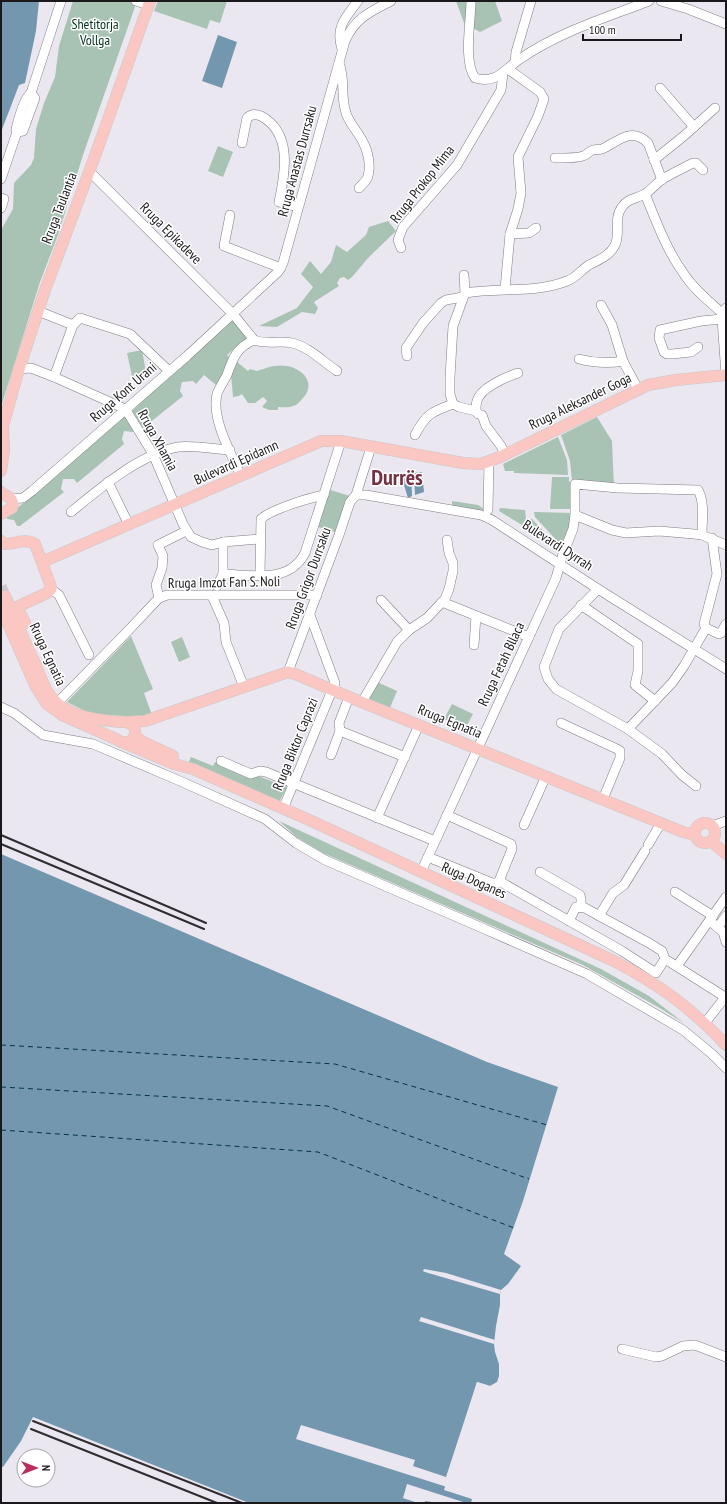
<svg xmlns="http://www.w3.org/2000/svg" width="727" height="1504" font-family="'PT Sans Narrow',sans-serif">
  <style>
    .green { fill: #a8c3b3 }
    .water { fill: #7397ae }
    .pier { fill: #ebe7f0 }
    .lines { fill: none; stroke-linecap: round; stroke-linejoin: round }
    .ferry { stroke: #02344d; stroke-width: 1; stroke-dasharray: 5 4; stroke-linecap: butt }
    .major-tunnel { stroke: #ccc8d0; stroke-width: 11; stroke-dasharray: 11 5.5; stroke-linecap: butt }
    .minor-casing { stroke: #807c84; stroke-width: 10 }
    .major-casing { stroke: #c8c8c8; stroke-width: 12 }
    .minor { stroke: #fff; stroke-width: 9 }
    .major { stroke: #fbc7c3; stroke-width: 11 }
    .rail { stroke: #2f2d30; stroke-width: 2 }
    .labels { text-anchor: middle; dominant-baseline: central; stroke-width: 3; stroke-linejoin: round; paint-order: stroke }
    .park-label { font-size: 14px; fill: #00321d; stroke: #fff }
    .street-label { font-size: 14px; fill: #1a181b; stroke: #fff }
    .town-label { font-size: 22px; font-weight: bold; fill: #763043; stroke: #fff }
  </style>
  <rect width="100%" height="100%" fill="#ebe7f0"/>
  <g class="green">
    <path d="M73 1H128L136 4 83 155 58 235 40 282 1 407V230L13 209 14 183 31 165 34 158 36 129 44 103 55 77 59 46Z"/>
    <path d="M158 1H227L220 23 210 20 207 29 154 11Z"/>
    <path d="M456 1H495L502 21 480 32 464 23Z"/>
    <path d="M218 146 233 152 223 177 208 171Z"/>
    <path d="M388 221 396 231 369 257 352 277 348 280 344 277 340 278 337 283 339 286 314 302 318 308 315 314 302 312 277 327 259 326 297 308 313 287 301 274 310 261 321 274 331 262 336 245 347 252 366 235 369 227Z"/>
    <path d="M232 318 247 338 227 355 231 360 216 385 204 375 196 384 193 381 182 382 180 391 183 396 143 428 132 411Z"/>
    <path d="M142 350 147 378 133 381 127 353Z"/>
    <path d="M236 361 248 371 250 369 257 371C266 368 276 364 287 366 304 369 316 384 303 398 300 401 298 405 293 406 289 408 283 407 278 407V410H269L262 407 267 401 263 397 255 403H248L242 394 239 396 233 397 231 374Z"/>
    <path d="M125 414 134 430 133 432 124 431 122 439 124 444 77 483 74 479H63L61 489 64 492 20 526H17L14 520 7 519V517Z"/>
    <path d="M597 417 612 441 614 487 575 483 572 480 570 461 561 435Z"/>
    <path d="M558 437 567 460 568 475 514 473V471H505L503 464Z"/>
    <path d="M552 477H569V481L572 484V509H550Z"/>
    <path d="M327 489 350 496 338 533 315 526Z"/>
    <path d="M452 501 478 505 495 516 494 517 452 507Z"/>
    <path d="M500 508 525 510 526 519 522 525 499 511Z"/>
    <path d="M534 512 572 513 570 526 562 546 535 517Z"/>
    <path d="M532 519 555 544 554 546 524 526 528 520Z"/>
    <path d="M131 636 153 689 144 693 152 715 139 717 91 714 67 702Z"/>
    <path d="M182 637 190 657 179 662 171 642Z"/>
    <path d="M377 682 397 691 389 710 367 701Z"/>
    <path d="M452 704 473 714 465 729 444 719Z"/>
    <path d="M191 757 213 766 215 762 253 778 258 776 287 787 278 804 188 764Z"/>
    <path d="M279 821 601 969 649 996 684 1023 658 1007 583 965 323 853 298 838Z"/>
  </g>
  <g class="water">
    <path d="M1 1H39L36 31 25 83 19 85 1 132Z"/>
    <path d="M218 35 237 42 222 88 202 81Z"/>
    <path d="M422 472 424 492 415 495 414 473Z"/>
    <path d="M402 473H411L412 496 408 498 403 482Z"/>
    <path d="M1 854 487 1062 558 1087 523 1201 504 1254 521 1266 508 1284 501 1290 500 1294V1305L496 1326 494 1344 495 1352 499 1364V1376L497 1382 490 1386 477 1382 444 1490 472 1499 471 1503H451L437 1499 435 1503H249L33 1417 21 1441 3 1467 1 1466Z"/>
  </g>
  <g class="pier">
    <path d="M424 1269 446 1273 501 1290 500 1294 425 1272 423 1271Z"/>
    <path d="M421 1317 495 1340 494 1344 419 1321Z"/>
    <path d="M477 1382 490 1386 489 1388 479 1384 447 1487 296 1439 301 1425 415 1460 413 1466 446 1477Z"/>
    <path d="M407 1484 463 1502V1503H444L438 1501V1503L425 1501V1503H418L403 1498Z"/>
  </g>
  <g class="lines">
    <g class="ferry">
      <path d="M1 1045 335 1064 547 1125"/>
      <path d="M1 1087 327 1106 529 1179"/>
      <path d="M1 1130 318 1152 514 1228"/>
    </g>
    <path class="major-tunnel" d="M1 586 5 596"/>
    <defs>
      <g id="minor">
        <path d="M136 1 148 5"/>
        <path d="M471 1C471 21 463 61 475 78 498 84 503 70 520 59 559 32 605 18 649 1"/>
        <path d="M661 1 688 9 726 24"/>
        <path d="M342 49C335 28 345 18 358 1"/>
        <path d="M515 62 516 52 531 1"/>
        <path d="M339 63C345 78 341 94 345 109 347 122 358 131 363 142 368 151 371 166 368 176 367 181 362 184 359 188"/>
        <path d="M660 88 694 127"/>
        <path d="M17 132 23 131 35 98 31 93"/>
        <path d="M242 143 247 118C251 114 256 114 261 116 293 133 285 174 279 202L298 207"/>
        <path d="M555 158C560 158 579 158 583 156 587 155 589 151 593 150 596 149 600 150 602 149 618 142 631 126 648 143L662 180"/>
        <path d="M654 160 685 135 715 108"/>
        <path d="M89 171 233 314 254 340"/>
        <path d="M1 179 17 132 16 129C18 121 24 97 31 93L61 1"/>
        <path d="M645 194C656 221 667 251 684 274 694 290 709 301 723 314"/>
        <path d="M1 198 4 199 1 208"/>
        <path d="M230 215 224 246 281 268"/>
        <path d="M510 234 529 233 536 228"/>
        <path d="M401 248 398 240 403 227 457 165 501 90 503 74"/>
        <path d="M505 289 510 234 518 209 521 193 518 157 538 116 544 99 540 92 508 69"/>
        <path d="M465 293C498 287 534 294 567 281 576 278 581 270 589 265 598 260 610 256 615 245 621 233 613 219 622 207 628 198 636 199 645 194 651 190 656 184 661 180 671 174 683 168 693 163H696L703 170"/>
        <path d="M601 305 612 325 623 361 638 389"/>
        <path d="M38 311 73 325"/>
        <path d="M698 347 691 352 672 354H667L664 352 659 338 660 330 701 321 722 319"/>
        <path d="M407 356 406 348 423 323 441 303 446 300 463 297"/>
        <path d="M579 359C594 363 607 364 623 361"/>
        <path d="M19 369 31 368 54 377 121 407 126 410 153 454 183 524 191 537 202 542 212 545 223 542 260 539"/>
        <path d="M726 375 722 319 726 308"/>
        <path d="M54 377 73 325 80 318 130 334 169 371"/>
        <path d="M453 404 450 394V377L453 326 465 293 464 275"/>
        <path d="M453 404 459 407 476 411 478 414 482 415 486 426 501 446 505 455"/>
        <path d="M476 411C476 408 476 404 477 401 480 388 506 377 518 373"/>
        <path d="M415 435C426 414 431 412 453 404"/>
        <path d="M241 476C231 453 211 419 217 394 219 388 224 381 227 375 233 358 236 348 254 340 266 345 279 340 292 343 309 347 322 361 337 371"/>
        <path d="M108 482 129 525"/>
        <path d="M356 495H366L481 515 492 520 598 589 726 669"/>
        <path d="M11 499 23 498 32 491 187 356 278 272 283 263 345 41C355 18 370 12 391 1"/>
        <path d="M488 510 489 461"/>
        <path d="M71 512C100 488 140 454 178 447 190 445 216 449 230 450"/>
        <path d="M575 515 612 530 626 533 659 531 694 534 702 535 726 545"/>
        <path d="M223 574C252 575 289 584 305 553L341 441"/>
        <path d="M260 575 261 519C272 509 309 498 324 495"/>
        <path d="M217 586 223 574V542"/>
        <path d="M51 589 59 595 89 655"/>
        <path d="M598 589 559 629 544 667 548 679 556 689 563 693 628 729 662 754 682 775 696 786"/>
        <path d="M212 596 224 623 226 642 244 687"/>
        <path d="M159 598 156 585 162 568 163 556 158 545 186 531"/>
        <path d="M381 600 409 630"/>
        <path d="M442 602 529 637"/>
        <path d="M581 605 638 644V671L635 685 655 701"/>
        <path d="M706 628 719 634 721 633 726 624"/>
        <path d="M474 645 476 616"/>
        <path d="M288 672 339 535 350 502 356 495 371 447"/>
        <path d="M362 702 397 642 409 630 427 618 445 599 449 589 453 571V563L449 553 447 540"/>
        <path d="M57 703 125 634 159 598 167 595H317"/>
        <path d="M1 707 14 713 43 735 93 744 180 781 265 819 296 843 325 860 480 927 587 974 683 1030 712 1054 726 1068"/>
        <path d="M561 723 617 749 620 751V758L603 799"/>
        <path d="M628 729 672 683 684 666 706 628 704 624 717 574 712 538"/>
        <path d="M340 731 405 757"/>
        <path d="M331 755 340 731 339 723 349 697"/>
        <path d="M221 761 251 774 260 771 266 772 435 841"/>
        <path d="M283 809 335 683 310 615"/>
        <path d="M377 818 419 725"/>
        <path d="M524 825 546 776"/>
        <path d="M712 826 726 821"/>
        <path d="M648 845 661 823"/>
        <path d="M428 857 492 883H497L499 881 512 849 511 844 447 815"/>
        <path d="M421 872 556 578 563 554 573 529 575 515V484L618 488 698 490C705 502 702 521 702 535"/>
        <path d="M540 872 580 895 581 899V906"/>
        <path d="M499 881 622 951 656 973 665 959"/>
        <path d="M675 892 713 916"/>
        <path d="M599 916 613 893 624 885 645 851"/>
        <path d="M569 921 576 907 585 908 649 943 662 951 665 959 725 997"/>
        <path d="M710 921 723 932 726 942"/>
        <path d="M718 927 726 916"/>
        <path d="M677 966 726 897"/>
        <path d="M705 1023 726 996"/>
        <path d="M622 1349 656 1357 662 1356 683 1346 695 1345 726 1357"/>
      </g>
      <g id="major">
        <path d="M1 433 19 369 45 290 95 156 150 1"/>
        <path d="M1 471 4 450 3 428"/>
        <path d="M1 492C7 497 15 498 12 508L1 514"/>
        <path d="M1 541 5 544C15 544 25 538 35 544L50 584 51 589 47 593 19 606V611L25 623"/>
        <path d="M42 562 321 441H341L463 463 481 464 500 457 648 385 676 380 726 375"/>
        <path d="M5 596C15 618 24 641 35 663 41 677 45 693 57 703 74 718 103 721 124 722"/>
        <path d="M1 608 36 687 47 704 62 715 118 740"/>
        <path d="M125 722C133 723 136 728 135 736L143 742 173 756"/>
        <path d="M127 722 145 721 288 672 295 674 349 697 683 832 695 835"/>
        <path d="M121 742H130L135 736"/>
        <path d="M124 743 174 764 193 769 307 819 614 961C660 985 690 1007 726 1045"/>
        <circle cx="705" cy="833" r="10"/>
        <path d="M711 841 726 854"/>
      </g>
    </defs>
    <use href="#minor" class="minor-casing"/>
    <use href="#major" class="major-casing"/>
    <use href="#minor" class="minor"/>
    <use href="#major" class="major"/>
    <g class="rail">
      <path d="M1 835 206 923"/>
      <path d="M1 844 204 929"/>
      <path d="M33 1421 242 1503"/>
      <path d="M31 1429 217 1503"/>
    </g>
  </g>
  <g class="labels">
    <g class="park-label">
      <text x="95" y="24">Shetitorja<tspan x="95" dy="16">Vollga</tspan></text>
    </g>
    <g class="street-label">
      <text transform="translate(297 161) rotate(-75)">Rruga Anastas Durrsaku</text>
      <text transform="translate(422 184) rotate(-52)">Rruga Prokop Mima</text>
      <text transform="translate(59 208) rotate(-69)">Rruga Taulantia</text>
      <text transform="translate(171 233) rotate(45)">Rruga Epikadeve</text>
      <text transform="translate(123 392) rotate(-41)">Rruga Kont Urani</text>
      <text transform="translate(580 401) rotate(-26)">Rruga Aleksander Goga</text>
      <text transform="translate(158 440) rotate(61)">Rruga Xhamia</text>
      <text transform="translate(236 462) rotate(-24)">Bulevardi Epidamn</text>
      <text transform="translate(558 545) rotate(33)">Bulevardi Dyrrah</text>
      <text transform="translate(308 578) rotate(-70)">Rruga Grigor Durrsaku</text>
      <text transform="translate(224 582) rotate(-1)">Rruga Imzot Fan S. Noli</text>
      <text transform="translate(48 654) rotate(65)">Rruga Egnatia</text>
      <text transform="translate(501 664) rotate(-65)">Rruga Fetah Bllaca</text>
      <text transform="translate(450 721) rotate(22)">Rruga Egnatia</text>
      <text transform="translate(295 744) rotate(-68)">Rruga Biktor Caprazi</text>
      <text transform="translate(474 880) rotate(24)">Ruga Doganes</text>
    </g>
    <g class="town-label">
      <text x="397" y="477">Durrës</text>
    </g>
  </g>
  <rect width="727" height="1504" fill="none" stroke="#1a181b" stroke-width="4"/>
  <g transform="translate(36 1468) rotate(90)"><circle r="19" fill="#ffffff" stroke="#a3a3a4"/>
  <path d="M0-3L7 15L0 10L-7 15Z" fill="#ba2d5d"/>
  <text y="-6" font-size="11" font-weight="bold" text-anchor="middle" fill="#1a181b">N</text>
  </g>
  <path d="M583 34v6h98v-6" fill="none" stroke="#1a181b" stroke-width="2"/>
  <text x="589" y="34" font-size="12" fill="#1a181b" stroke="#ffffff" stroke-width="3" paint-order="stroke">100 m</text>
</svg>
